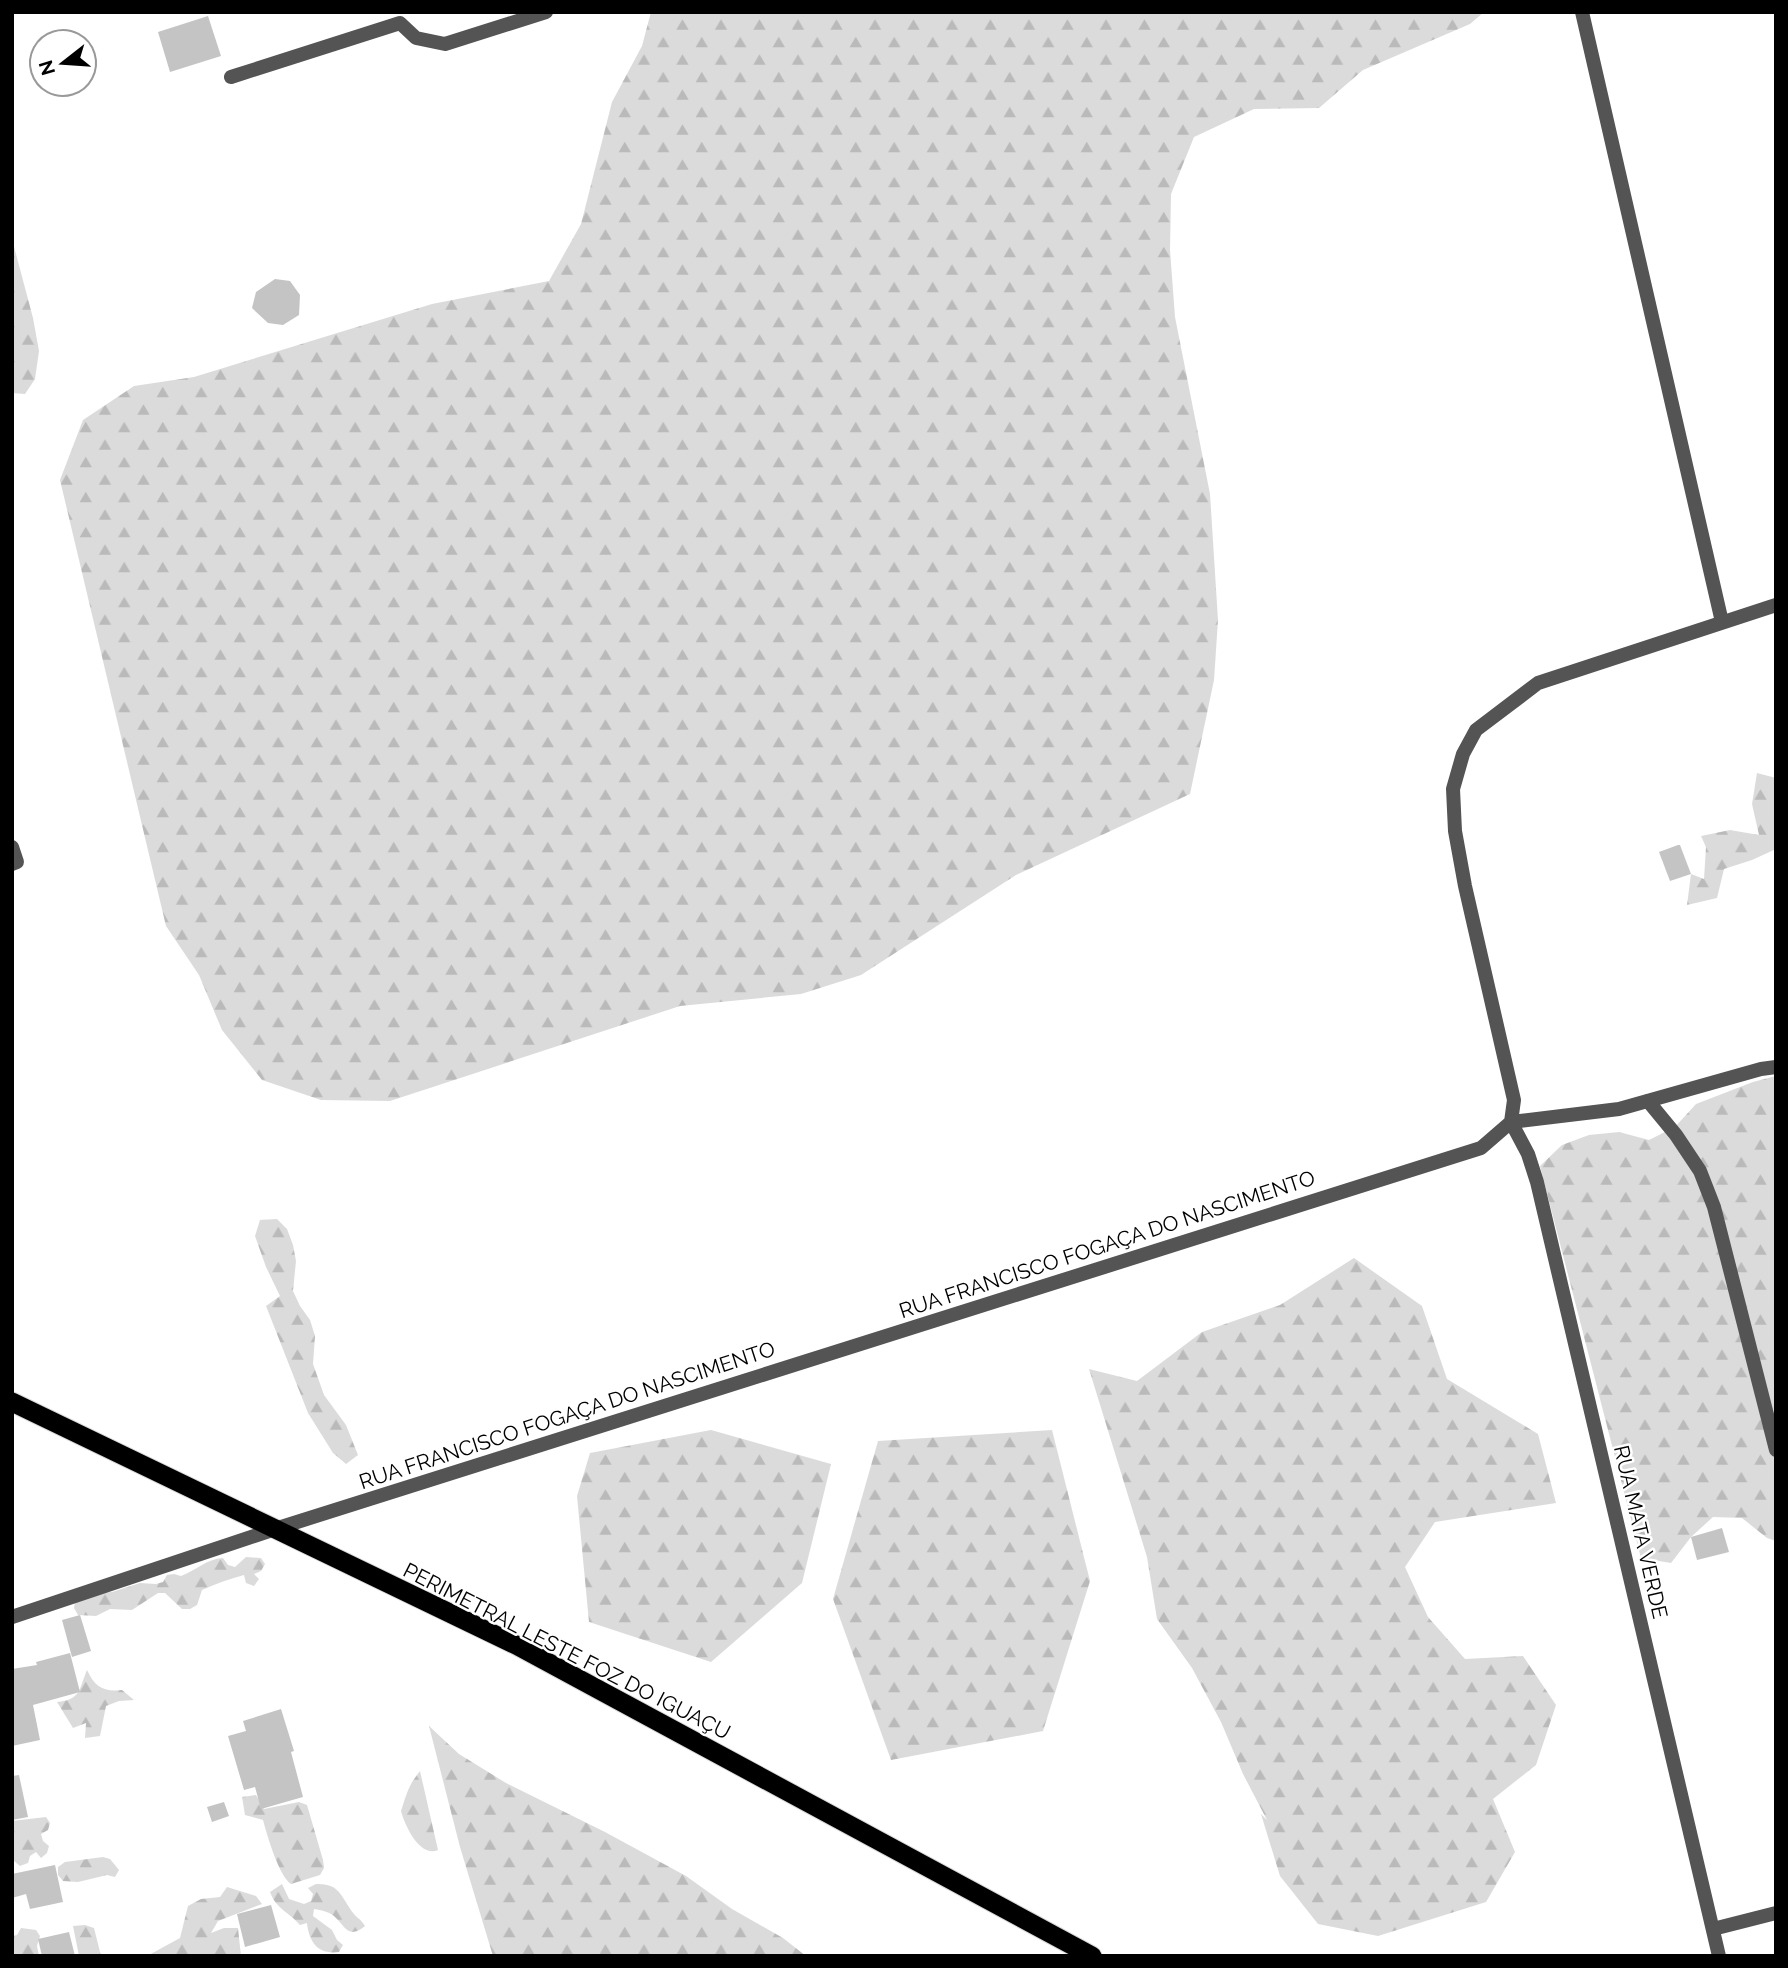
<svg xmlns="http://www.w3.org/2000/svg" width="1788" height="1968" font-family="Raleway,sans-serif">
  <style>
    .forest { fill: url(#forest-firs) }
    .building { fill: #c4c4c4 }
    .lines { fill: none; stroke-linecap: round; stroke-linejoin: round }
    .trunk-casing { stroke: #dbdbdb; stroke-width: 21 }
    .minor { stroke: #545454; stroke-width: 14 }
    .trunk { stroke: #000; stroke-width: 19 }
    .labels { text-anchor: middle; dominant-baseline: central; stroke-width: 5; stroke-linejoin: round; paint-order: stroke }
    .street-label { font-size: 21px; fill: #000; stroke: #fff }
  </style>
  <defs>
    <pattern id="forest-firs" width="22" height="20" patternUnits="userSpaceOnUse" patternTransform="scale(1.75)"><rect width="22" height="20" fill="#dbdbdb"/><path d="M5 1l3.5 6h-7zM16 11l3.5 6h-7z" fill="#bababa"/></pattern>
  </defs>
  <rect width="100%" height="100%" fill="#fff"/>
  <g class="forest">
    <path d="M651 12H1484L1470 24 1363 70 1319 108 1254 109 1194 137 1171 194 1170 250 1175 317 1210 494 1218 620 1214 680 1190 794 1016 875 861 975 801 994 680 1006 390 1101 321 1100 262 1080 222 1030 199 975 166 926 60 480 83 420 134 386 194 377 432 304 549 281 581 224 612 102 642 46Z"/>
    <path d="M12 239 33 318 39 351 35 379 25 394 12 393Z"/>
    <path d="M1757 773 1776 778V849L1752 860 1724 869 1717 898 1687 905 1691 874 1704 879 1706 847 1701 836 1730 830 1759 835 1752 804Z"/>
    <path d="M1776 1076V1541L1767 1538 1742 1518 1713 1517 1691 1537 1671 1563 1641 1558 1540 1166 1562 1145 1589 1135 1619 1132 1649 1140 1675 1127 1696 1104 1753 1082Z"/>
    <path d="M277 1219 287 1229 293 1245 296 1261 293 1291 300 1306 310 1320 315 1336 313 1364 324 1395 346 1425 358 1455 346 1464 333 1453 308 1413 266 1306 280 1296 266 1267 255 1236 260 1220Z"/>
    <path d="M1354 1258 1422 1306 1447 1379 1538 1434 1556 1503 1435 1522 1405 1567 1428 1617 1465 1659 1523 1656 1556 1705 1536 1765 1493 1799 1515 1852 1486 1902 1378 1936 1318 1924 1280 1876 1261 1814 1267 1820 1243 1774 1221 1722 1192 1668 1157 1619 1147 1557 1089 1369 1137 1381 1202 1332 1280 1305Z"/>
    <path d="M711 1430 831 1464 802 1583 711 1662 589 1622 577 1496 590 1453Z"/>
    <path d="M1052 1430 1090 1581 1043 1731 891 1760 833 1599 878 1441Z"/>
    <path d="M246 1557 261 1558 265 1564 261 1571 254 1574 259 1579 254 1586 246 1583 244 1575C229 1579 215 1584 202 1590L197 1605 190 1609H182L165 1593H158L132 1610 110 1609 96 1616 78 1615 74 1608 75 1601 96 1593 112 1592 140 1583 156 1584 163 1582 167 1575 174 1574 181 1576C197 1570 206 1559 223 1558L228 1565 235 1567Z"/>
    <path d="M87 1670C95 1687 103 1692 122 1690L134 1700 119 1701 106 1706 100 1736 85 1738 86 1723 73 1728 57 1702C81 1700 79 1689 87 1670Z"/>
    <path d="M429 1726 459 1754 506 1783 605 1832 686 1876 732 1909 783 1938 806 1956H493L460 1847Z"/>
    <path d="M420 1771 438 1850C420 1858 405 1826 401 1811 407 1793 408 1786 420 1771Z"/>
    <path d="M256 1795 264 1809 299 1802 307 1805 323 1860 324 1868 320 1875 291 1884C279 1876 267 1835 263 1820L245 1815 242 1797Z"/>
    <path d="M46 1817 50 1823 48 1830 41 1834 43 1841 49 1846 47 1853 41 1858 36 1852 30 1856 28 1863 20 1866 14 1861 12 1821Z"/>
    <path d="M103 1857 110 1859 119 1870 115 1877 107 1875 78 1882 63 1881 58 1875V1867L65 1862Z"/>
    <path d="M282 1884 289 1899 304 1904 311 1901 313 1894 308 1888 316 1884C341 1883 341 1898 354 1914 358 1919 361 1919 365 1926 349 1939 346 1928 336 1918 331 1912 321 1910 314 1909L313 1916 332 1930 337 1940 343 1945 339 1952C318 1955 309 1942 307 1923L300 1925C289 1912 276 1909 270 1892Z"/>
    <path d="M227 1887 256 1896 262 1904 218 1921 211 1933 224 1928H238L241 1956H147L180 1938 188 1906 201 1899 220 1897Z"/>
    <path d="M85 1925 94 1928 101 1956H79L73 1926Z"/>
    <path d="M21 1928 36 1930 40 1936 37 1946 39 1956H12V1936L17 1935Z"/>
  </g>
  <g class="building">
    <path d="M208 16 221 56 170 72 158 32Z"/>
    <path d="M275 279 290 281 300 295 299 315 283 325 268 323 252 308 256 292Z"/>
    <path d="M1678 845H1680L1691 874 1670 881 1659 852Z"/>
    <path d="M1722 1528 1729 1552 1697 1560 1691 1537Z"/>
    <path d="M80 1615 91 1651 72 1657 62 1620Z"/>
    <path d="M70 1653 80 1692 33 1705 40 1740 12 1746V1669L37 1665 36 1662Z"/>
    <path d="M281 1709 294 1751 291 1752 303 1797 261 1809 255 1787 244 1790 228 1736 246 1731 243 1721Z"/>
    <path d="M19 1775 28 1817 12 1820V1776Z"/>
    <path d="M224 1802 229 1816 212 1822 207 1807Z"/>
    <path d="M55 1865 63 1902 30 1909 26 1894 12 1898V1874Z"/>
    <path d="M271 1905 280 1937 245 1947 237 1914Z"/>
    <path d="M69 1932 75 1956H42L38 1939Z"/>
  </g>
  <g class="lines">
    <defs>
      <path id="trunk" d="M12 1402 516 1645 1092 1956"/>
    </defs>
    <use href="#trunk" class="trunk-casing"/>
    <g class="minor">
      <path d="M1582 12 1722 622"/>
      <path d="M231 77 400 23 416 38 445 44 546 12"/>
      <path d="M12 847 17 862 12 864"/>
      <path d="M1648 1101 1676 1135 1700 1171 1714 1207 1776 1450"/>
      <path d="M12 1617 275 1529 1481 1148 1511 1122 1514 1100 1465 886 1455 831 1453 789 1463 754 1476 730 1538 683 1776 605"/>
      <path d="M1713 1929 1776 1913"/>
      <path d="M1719 1956 1537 1182 1528 1154 1511 1122 1619 1109 1761 1069 1776 1067"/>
    </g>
    <use href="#trunk" class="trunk"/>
  </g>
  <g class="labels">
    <g class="street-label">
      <text transform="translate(1107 1244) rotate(-18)">RUA FRANCISCO FOGAÇA DO NASCIMENTO</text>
      <text transform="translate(567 1415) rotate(-18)">RUA FRANCISCO FOGAÇA DO NASCIMENTO</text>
      <text transform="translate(1641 1532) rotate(77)">RUA MATA VERDE</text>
      <text transform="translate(567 1651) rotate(27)">PERIMETRAL LESTE FOZ DO IGUAÇU</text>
    </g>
  </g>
  <rect width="1788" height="1968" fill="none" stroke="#000000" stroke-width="28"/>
  <g transform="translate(63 63) rotate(253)"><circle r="33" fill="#ffffff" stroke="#999999" stroke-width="2"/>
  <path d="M0-5L12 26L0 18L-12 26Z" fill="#000000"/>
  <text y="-10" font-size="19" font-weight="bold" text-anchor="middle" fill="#000000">N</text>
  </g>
</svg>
